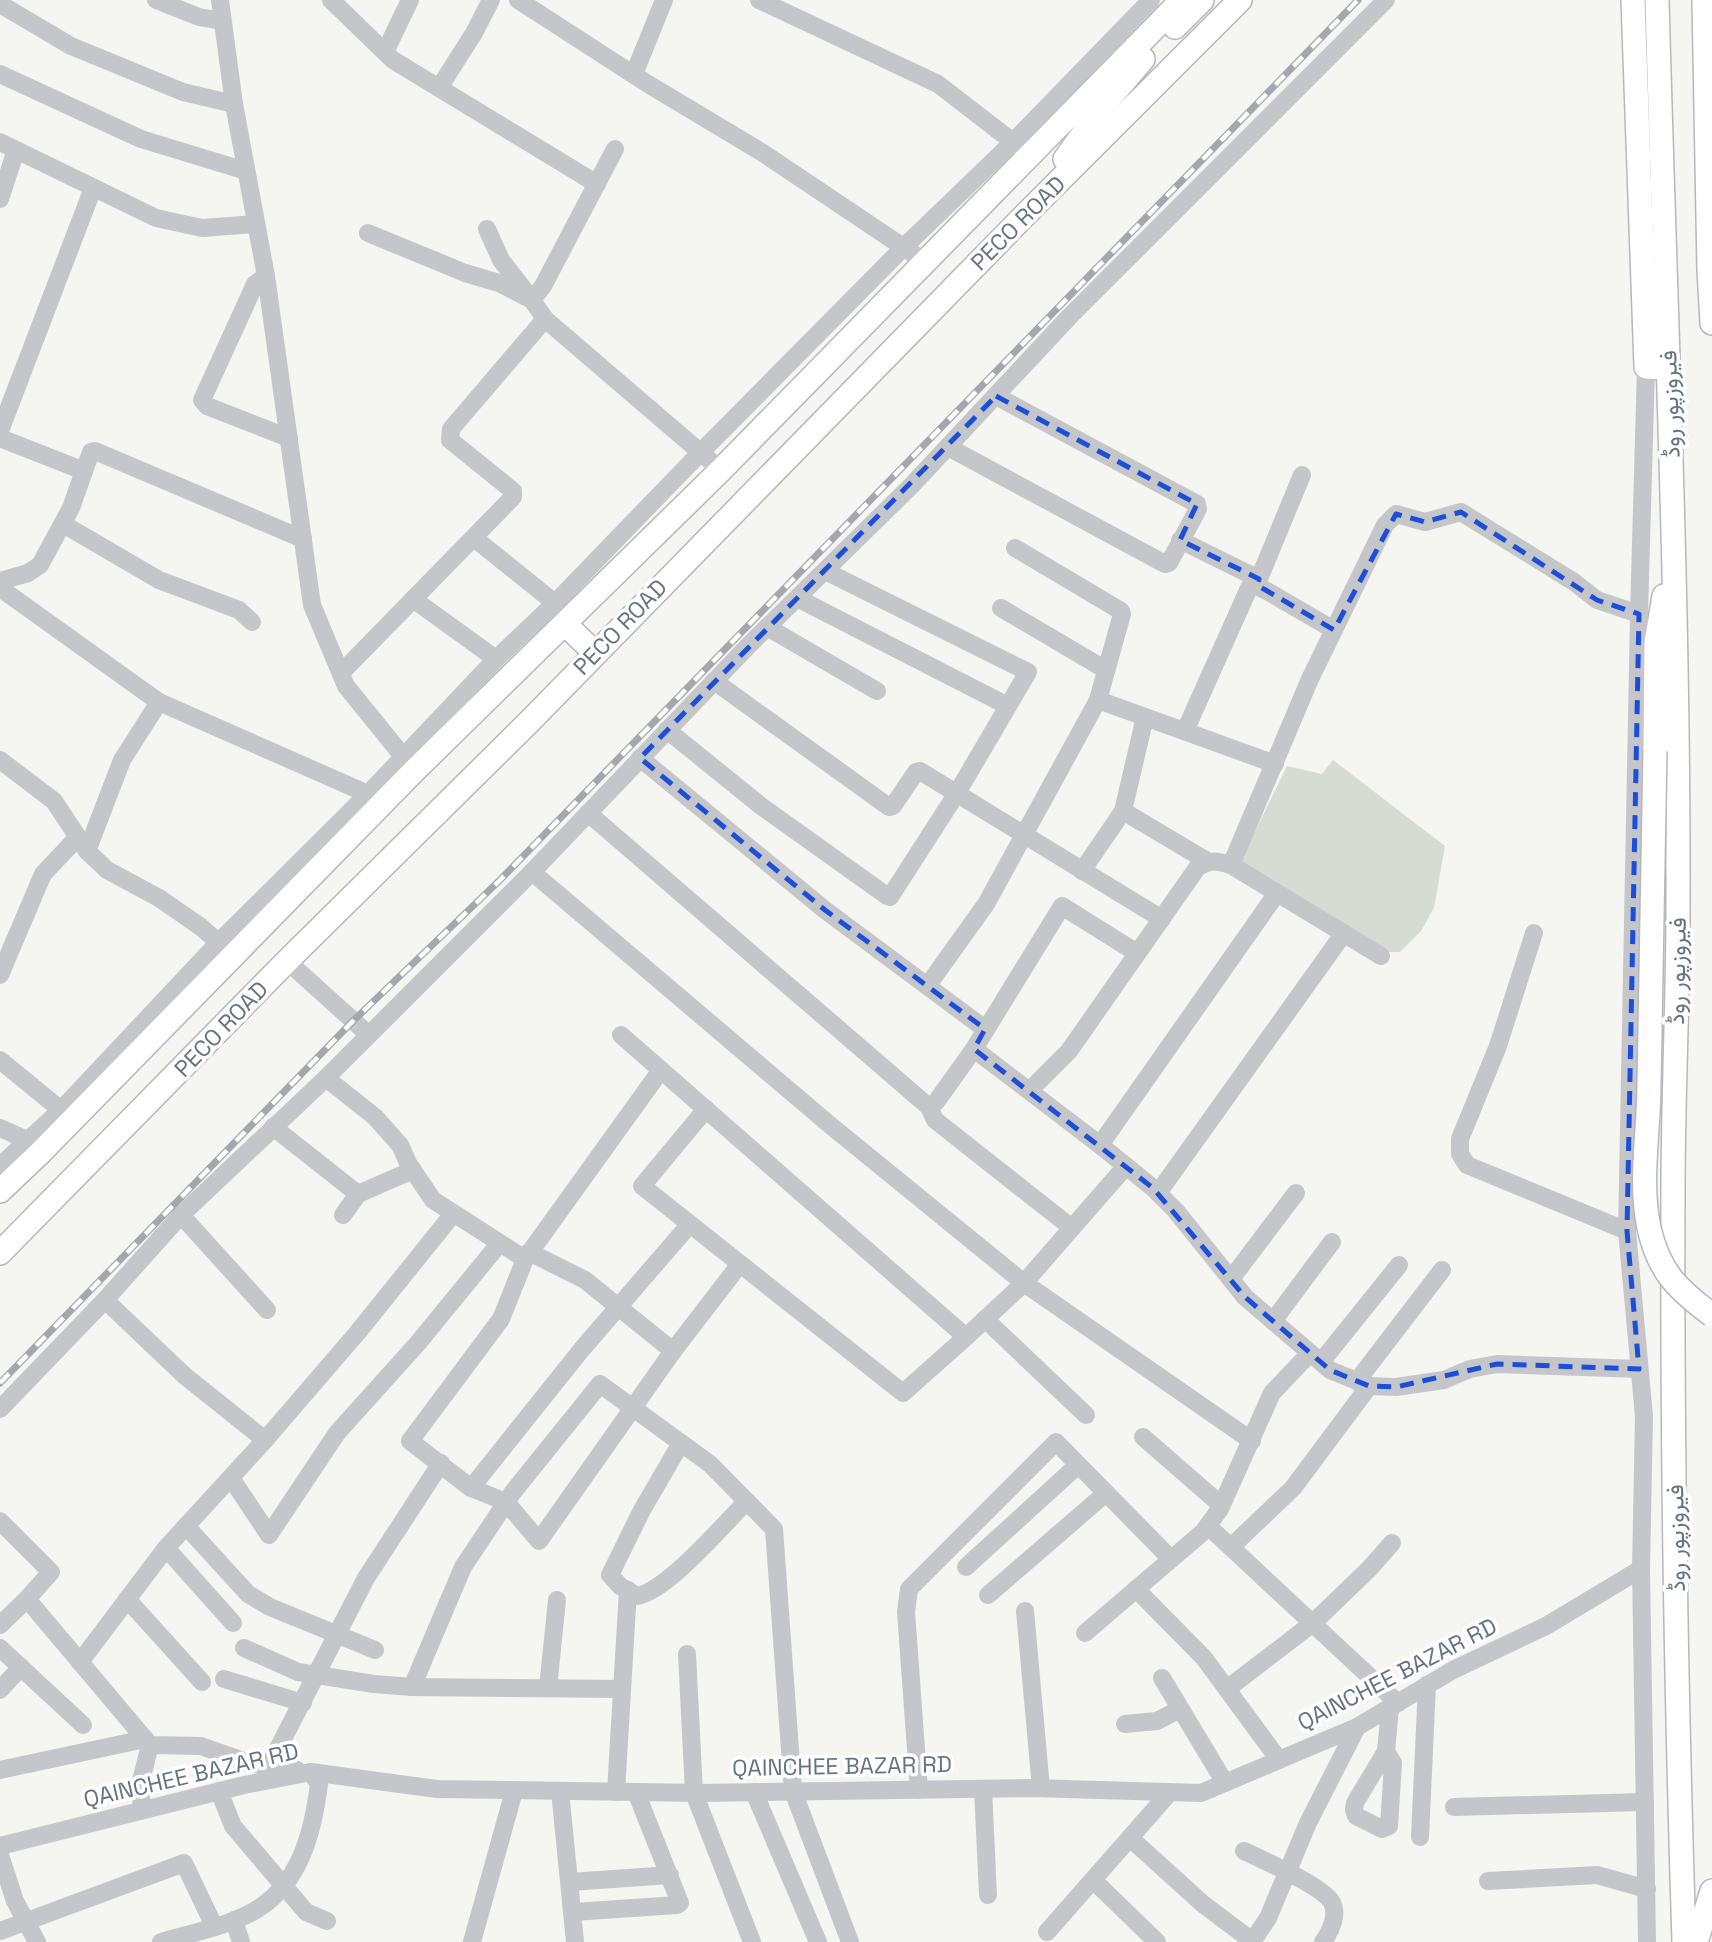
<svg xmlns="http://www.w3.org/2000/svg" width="1712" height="1942" font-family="'Space Grotesk',Vazirmatn,sans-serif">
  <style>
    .green { fill: #d6dcd3 }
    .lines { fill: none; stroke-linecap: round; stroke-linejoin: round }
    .major-casing { stroke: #b4b8bb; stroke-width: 26 }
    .minor { stroke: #c4c6ca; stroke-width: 18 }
    .major { stroke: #fff; stroke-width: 23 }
    .rail-casing { stroke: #a4a8ae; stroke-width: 7 }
    .rail { stroke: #fff; stroke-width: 4.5; stroke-dasharray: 13; stroke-linecap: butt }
    .major-bridge-casing { stroke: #b4b8bb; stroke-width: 26; stroke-linecap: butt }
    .major-bridge { stroke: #fff; stroke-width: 23 }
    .marked { fill: none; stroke: #1d4ed8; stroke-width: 5; stroke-dasharray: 14 9; stroke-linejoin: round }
    .labels { text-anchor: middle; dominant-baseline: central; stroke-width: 7; stroke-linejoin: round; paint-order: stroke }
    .street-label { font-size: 23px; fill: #667281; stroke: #fff }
  </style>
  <rect width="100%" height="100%" fill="#f5f5f2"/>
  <path class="green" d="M1333 760 1445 846 1434 908 1421 931 1400 952H1386L1239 864 1287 766 1322 774Z"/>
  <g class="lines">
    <defs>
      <g id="major">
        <path d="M1633 0 1646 367 1669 368"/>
        <path d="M1657 0C1665 302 1679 605 1678 907 1678 1002 1673 1096 1673 1191 1672 1441 1676 1692 1684 1942"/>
        <path d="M1704 0 1709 270 1712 323"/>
        <path d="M1175 27 1202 0"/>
        <path d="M1065 159 1103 106 1143 59"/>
        <path d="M565 624 594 652"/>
        <path d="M1655 751 1656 643 1664 596"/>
        <path d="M0 1191 41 1152 414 771 721 470 1182 0"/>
        <path d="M0 1253 287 961 528 723 1028 212 1240 0"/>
        <path d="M1696 1942 1712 1891"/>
      </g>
    </defs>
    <use href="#major" class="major-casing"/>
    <g class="minor">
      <path d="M156 0 199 17 222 21"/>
      <path d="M220 0 234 104 266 276 312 605 346 686 410 765"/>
      <path d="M331 0 393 60 597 184"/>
      <path d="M518 0 648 84 763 153 924 261"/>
      <path d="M759 0 938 84 1022 149"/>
      <path d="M0 4 71 46 183 92 234 104"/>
      <path d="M385 52 410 0"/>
      <path d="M0 74 141 139 246 171"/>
      <path d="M634 74 664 0"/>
      <path d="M439 88 474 33 491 0"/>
      <path d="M0 142 156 218 202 228 256 224"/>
      <path d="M0 199 16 150"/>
      <path d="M487 229 501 260 532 300 543 286 615 149"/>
      <path d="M266 276 255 284 202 400 207 406 289 438"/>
      <path d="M545 319 721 470"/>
      <path d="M1646 367 1639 614 1627 1231 1644 1416 1641 1569 1647 1942"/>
      <path d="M0 431 93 188"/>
      <path d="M0 438 84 471 71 508 40 565 28 573 0 581"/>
      <path d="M948 447 1165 564 1169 563 1198 509 1197 504 996 396"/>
      <path d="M84 471 91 452 95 451 303 539"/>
      <path d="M63 524 159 580 239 610 252 622"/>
      <path d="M474 538 555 603"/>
      <path d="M1180 540 1259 579"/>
      <path d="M1256 586 1302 475"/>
      <path d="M0 588 159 702 368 794 496 659 555 603 700 453 903 248 1013 142 1151 0"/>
      <path d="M797 598 1008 706"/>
      <path d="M413 599 496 659"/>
      <path d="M1001 608 1106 670"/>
      <path d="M767 627 877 691"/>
      <path d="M341 673 513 497V491L450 440 451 429 545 319 532 300 499 283 465 273 368 233"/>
      <path d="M714 681 889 807 893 806 916 772 920 771 1162 919"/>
      <path d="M1098 700 1275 764"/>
      <path d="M667 730 761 806 887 896 890 897 957 793 1028 672 825 571"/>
      <path d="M1185 731 1249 588 1256 586 1267 591 1334 630"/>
      <path d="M640 758 825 910 985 1029"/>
      <path d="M0 760 54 801 87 851 107 870 159 898 201 927 225 948"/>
      <path d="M1123 811 1207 861"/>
      <path d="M588 813 929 1107 935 1120 1072 1228"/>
      <path d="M87 851 122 760 159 702"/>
      <path d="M1231 865 1310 679 1385 525 1396 514 1425 522 1461 512 1574 582 1597 600 1639 614"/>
      <path d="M1082 871 1123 811 1145 717"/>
      <path d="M532 872 830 1125 1024 1283 1252 1441"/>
      <path d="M1534 933 1498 1046 1460 1139V1154L1467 1165 1627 1231"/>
      <path d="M1137 953 1062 906 974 1049 1100 1145 1153 1188 1176 1211 1245 1297 1330 1370 1369 1386 1396 1387 1444 1380 1470 1369 1497 1364 1639 1369"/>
      <path d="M287 961 368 1034"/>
      <path d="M0 975 43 874 78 837"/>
      <path d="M928 985 986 904 1098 700 1122 614 1121 611 1015 548"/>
      <path d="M621 1035 966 1337 1024 1283 1126 1166"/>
      <path d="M0 1060 61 1110"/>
      <path d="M326 1078 375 1117 400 1145 408 1163 433 1200 525 1259 661 1070"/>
      <path d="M1033 1093V1087L1069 1051 1197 868C1210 859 1217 861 1231 865L1381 956"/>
      <path d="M936 1102 974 1049"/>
      <path d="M706 1109 642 1186 903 1393 966 1337"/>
      <path d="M273 1127 358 1194 413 1170"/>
      <path d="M0 1128 29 1141 37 1148"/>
      <path d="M1100 1145 1277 893"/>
      <path d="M0 1166 61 1110 219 942 368 794"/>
      <path d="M1158 1193 1344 933"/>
      <path d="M181 1215 267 1310"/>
      <path d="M343 1215 358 1194"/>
      <path d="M529 1252 585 1280 673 1351 740 1264"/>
      <path d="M525 1259 501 1319 410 1441 471 1488 506 1502 539 1541 673 1351"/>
      <path d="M1231 1279 1296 1193"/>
      <path d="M105 1300 185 1376 265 1440"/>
      <path d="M985 1319 1086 1415"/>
      <path d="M1273 1321 1332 1242"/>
      <path d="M1321 1362 1399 1265"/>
      <path d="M1357 1381 1442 1270"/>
      <path d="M0 1409 105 1300 181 1215 326 1078 532 872 749 645 912 485 1070 316 1386 0"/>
      <path d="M1143 1437 1221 1505"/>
      <path d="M681 1443 642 1510 610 1575 620 1586 637 1596C667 1591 724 1524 747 1501"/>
      <path d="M231 1478 269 1535 337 1433 418 1343 499 1244"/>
      <path d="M471 1488 582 1349 690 1224"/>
      <path d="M0 1521 51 1572 27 1599 0 1625"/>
      <path d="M186 1526 248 1594 270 1607 375 1650"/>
      <path d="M1208 1526 1398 1703"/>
      <path d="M1231 1547 1293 1488 1369 1386"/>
      <path d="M166 1548 233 1623"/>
      <path d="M966 1567 1078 1465"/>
      <path d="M1136 1589 1204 1658 1279 1760"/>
      <path d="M988 1595 1106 1493"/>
      <path d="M27 1599 150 1745 201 1746 249 1763 297 1770"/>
      <path d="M127 1599 202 1682"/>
      <path d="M1025 1611 1041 1788"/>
      <path d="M1085 1633 1203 1532 1220 1509 1272 1393 1310 1353"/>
      <path d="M0 1648 83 1725"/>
      <path d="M244 1648 298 1672 374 1684 412 1687 622 1689"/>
      <path d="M687 1654 694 1793 752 1942"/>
      <path d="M80 1662 166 1548 265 1440 358 1332 453 1214"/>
      <path d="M1162 1678 1225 1783"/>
      <path d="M224 1679 303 1703"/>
      <path d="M412 1687 463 1567 513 1492 600 1384 710 1464 774 1529 793 1791 850 1942"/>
      <path d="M548 1688 557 1600"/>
      <path d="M1227 1689 1313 1623 1369 1569 1392 1543"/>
      <path d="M0 1690 21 1667"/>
      <path d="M1125 1724 1157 1721 1180 1709"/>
      <path d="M1386 1751 1393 1763 1389 1826 1382 1829 1356 1816 1354 1810 1355 1803 1386 1751 1390 1708"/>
      <path d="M269 1766 366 1578 441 1463"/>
      <path d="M0 1770 145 1739"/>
      <path d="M983 1789 988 1895"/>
      <path d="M919 1790 906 1612 909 1589 1056 1442 1171 1559"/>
      <path d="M219 1791 233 1826 306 1912 327 1921"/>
      <path d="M560 1791 575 1942"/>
      <path d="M616 1792 628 1590"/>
      <path d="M754 1792 818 1942"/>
      <path d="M1454 1807 1645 1802"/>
      <path d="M142 1810 140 1785 150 1745"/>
      <path d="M1420 1837 1427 1685"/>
      <path d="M1130 1838 1203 1904 1252 1941"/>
      <path d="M0 1846 244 1785 311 1772 437 1789 700 1793 1032 1788 1201 1793 1357 1727 1453 1670 1546 1626 1641 1569"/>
      <path d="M1244 1851C1263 1860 1320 1885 1331 1901 1339 1913 1331 1931 1323 1942"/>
      <path d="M0 1855 15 1901 37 1942"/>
      <path d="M1093 1880 1157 1942"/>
      <path d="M1488 1881 1597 1875 1647 1889"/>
      <path d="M570 1882 670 1875"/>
      <path d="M573 1912 677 1905 680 1903 636 1792"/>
      <path d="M234 1920 241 1942"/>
      <path d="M0 1931 184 1863 214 1926"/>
      <path d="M1047 1932 1170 1792"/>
      <path d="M161 1942C191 1933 234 1925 259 1908 301 1881 313 1831 319 1784L311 1772"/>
      <path d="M472 1942 514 1791"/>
      <path d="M1252 1942 1268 1918 1308 1823 1357 1727"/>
    </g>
    <use href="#major" class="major"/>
    <defs>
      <path id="rail" d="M0 1383 354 1020 499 881 1358 0"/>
    </defs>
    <use href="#rail" class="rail-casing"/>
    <use href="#rail" class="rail"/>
    <defs>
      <path id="major-bridge" d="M1655 751C1653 862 1651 973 1649 1085 1649 1132 1639 1181 1649 1228 1659 1272 1677 1289 1712 1315"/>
    </defs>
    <use href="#major-bridge" class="major-bridge-casing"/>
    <use href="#major-bridge" class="major-bridge"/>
  </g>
  <path class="marked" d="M996 396 1197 504 1180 540 1259 579 1257 585 1334 630 1396 514 1425 522 1461 512 1597 600 1639 614 1627 1231 1639 1369 1497 1364 1396 1387 1369 1386 1330 1370 1245 1297 1153 1188 974 1049 985 1029 825 910 640 758Z"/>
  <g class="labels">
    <g class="street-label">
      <text transform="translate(1018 223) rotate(-45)">PECO ROAD</text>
      <text transform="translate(1670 404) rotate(-92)">فیروزپور روڈ</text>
      <text transform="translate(620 627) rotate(-46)">PECO ROAD</text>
      <text transform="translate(1677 971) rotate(-89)">فیروزپور روڈ</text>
      <text transform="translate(221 1029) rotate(-46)">PECO ROAD</text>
      <text transform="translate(1676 1538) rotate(-91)">فیروزپور روڈ</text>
      <text transform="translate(1397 1674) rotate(-27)">QAINCHEE BAZAR RD</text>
      <text transform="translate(842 1766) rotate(-1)">QAINCHEE BAZAR RD</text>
      <text transform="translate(191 1775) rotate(-13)">QAINCHEE BAZAR RD</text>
    </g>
  </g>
</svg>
